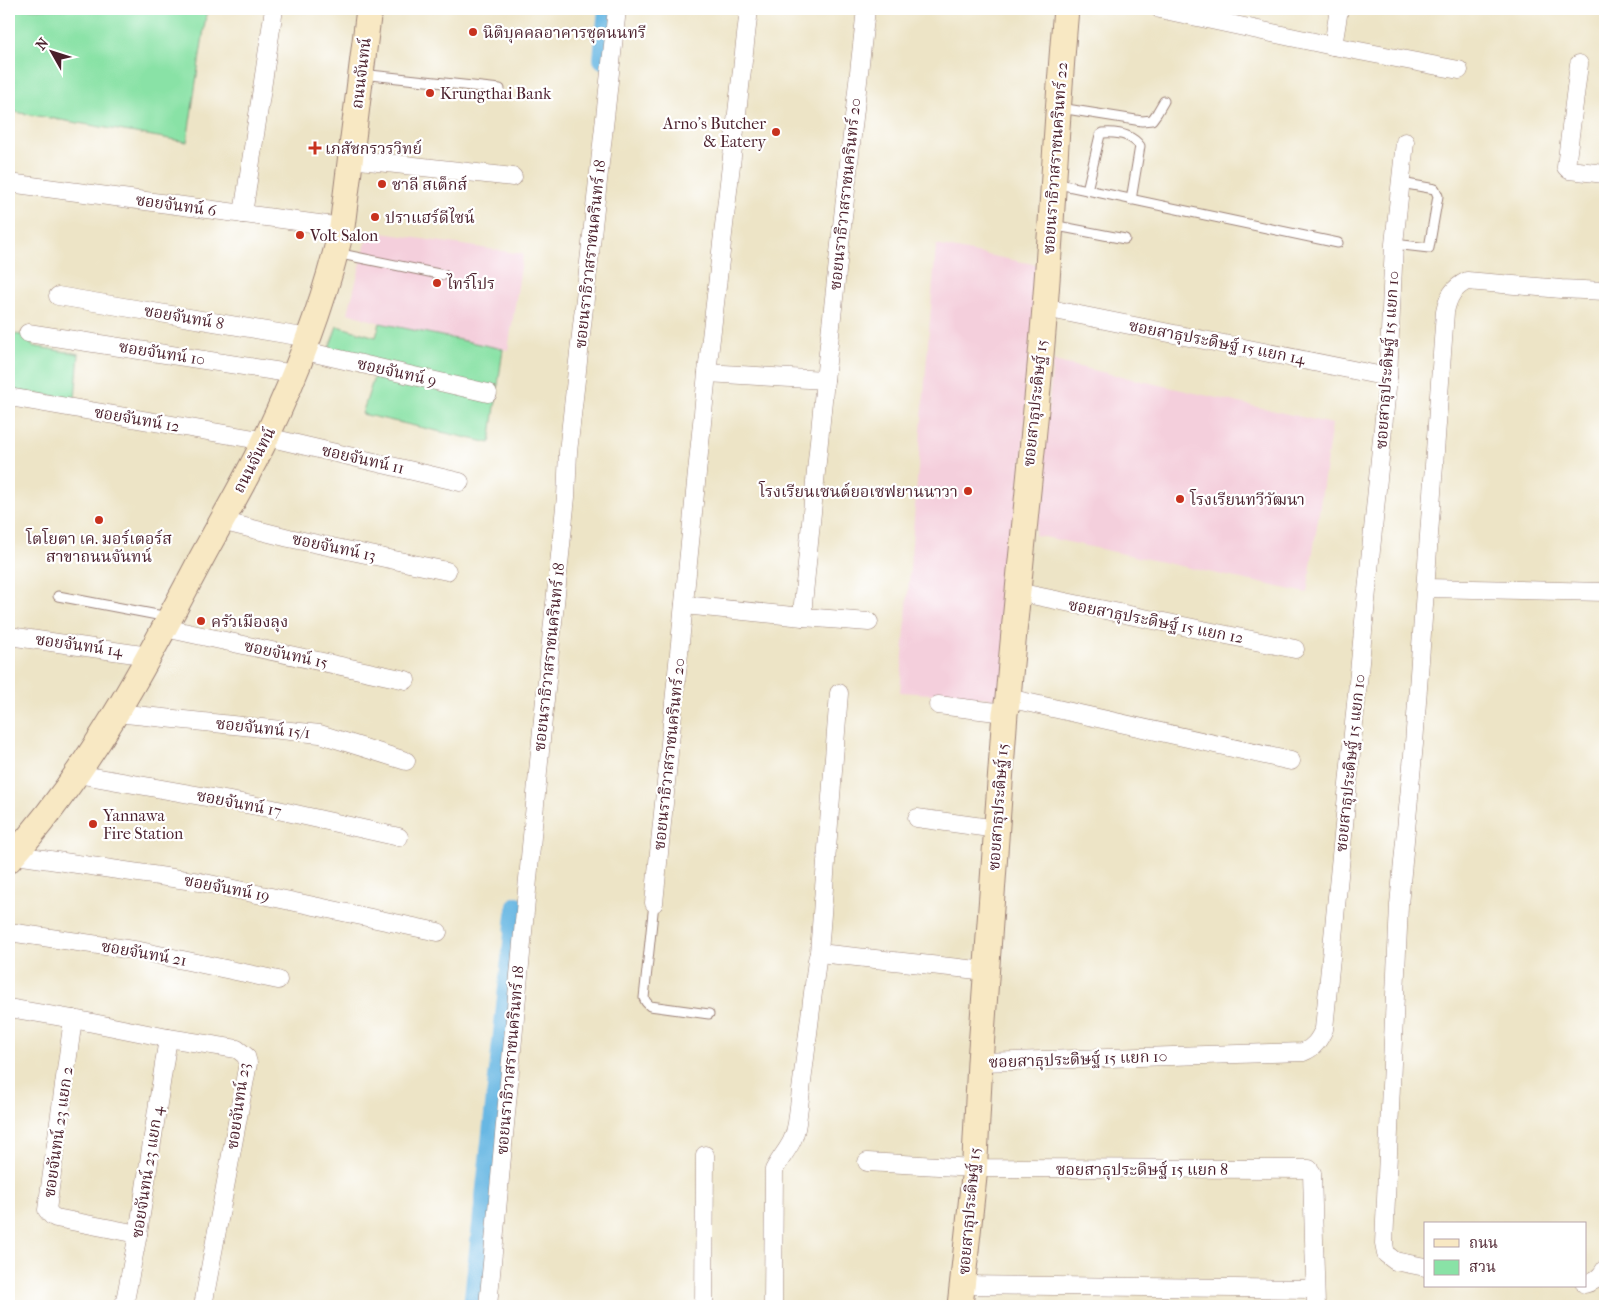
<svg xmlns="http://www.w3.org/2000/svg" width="1614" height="1315" font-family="'IM FELL French Canon','Noto Serif Thai',serif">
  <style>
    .built { fill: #f4cfdc }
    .green { fill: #89e2a6; stroke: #6a8068 }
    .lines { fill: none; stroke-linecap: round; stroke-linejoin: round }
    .canal { stroke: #68b7e3; stroke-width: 20 }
    .lane-casing { stroke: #9c8278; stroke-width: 11 }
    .street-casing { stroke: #9c8278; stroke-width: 19 }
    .secondary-casing { stroke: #9c8278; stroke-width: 27 }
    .lane { stroke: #fff; stroke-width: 9 }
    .street { stroke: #fff; stroke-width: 18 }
    .secondary { stroke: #f8e8c3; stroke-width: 25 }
    .poi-dot { fill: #c8321e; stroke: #fff; stroke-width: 2 }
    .labels { text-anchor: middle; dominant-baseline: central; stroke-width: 4.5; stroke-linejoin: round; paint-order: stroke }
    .poi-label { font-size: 16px; fill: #4a1f2b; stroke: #fff; text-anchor: start }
    .street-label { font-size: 16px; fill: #4a1f2b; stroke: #fff }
  </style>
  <rect width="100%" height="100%" fill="#fff"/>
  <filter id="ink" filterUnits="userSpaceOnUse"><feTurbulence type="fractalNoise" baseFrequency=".02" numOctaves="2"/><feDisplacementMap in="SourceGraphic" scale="10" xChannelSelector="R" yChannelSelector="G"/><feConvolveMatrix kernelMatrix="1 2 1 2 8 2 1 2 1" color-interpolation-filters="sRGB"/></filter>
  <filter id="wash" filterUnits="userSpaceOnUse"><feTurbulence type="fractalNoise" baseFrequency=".0096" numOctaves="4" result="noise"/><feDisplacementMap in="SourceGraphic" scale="20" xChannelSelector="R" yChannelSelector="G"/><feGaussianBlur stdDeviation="1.12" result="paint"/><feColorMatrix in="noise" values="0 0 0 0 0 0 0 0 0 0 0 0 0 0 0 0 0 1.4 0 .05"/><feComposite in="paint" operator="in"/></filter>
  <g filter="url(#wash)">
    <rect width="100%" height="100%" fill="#ede4c6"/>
    <g class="built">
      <path d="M369 231 523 254 508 350 380 323 348 313Z"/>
      <path d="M936 245 1038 265 1003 699 900 692Z"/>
      <path d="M1053 361 1332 424 1307 593 1035 535Z"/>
    </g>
    <g class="green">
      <path d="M11 9H207L187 142 9 111V12Z"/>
      <path d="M380 323 503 349 490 443 362 414 378 365 328 351 337 326 376 337Z"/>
      <path d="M9 333 34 337 32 346 79 354 75 399 9 390Z"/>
    </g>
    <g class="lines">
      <g class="canal">
        <path d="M603 59 608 9"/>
        <path d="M473 1306 517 906"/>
      </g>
    </g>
  </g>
  <g filter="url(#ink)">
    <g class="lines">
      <defs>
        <g id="lane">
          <path d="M361 74 500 89"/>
          <path d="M1060 108 1142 121 1152 120 1157 113 1164 101"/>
          <path d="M1054 183 1338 243"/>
          <path d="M1087 190 1100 135 1103 133C1117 132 1131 134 1140 146L1131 200"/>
          <path d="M1052 225 1125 239"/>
          <path d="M1394 244 1429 248 1438 196 1435 189 1401 183"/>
          <path d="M336 253 444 275"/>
          <path d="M58 596 168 617"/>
          <path d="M654 903 644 998 646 1002 650 1006 709 1014"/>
        </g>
        <g id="street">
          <path d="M1160 9 1333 46 1459 70"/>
          <path d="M1333 46 1339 9"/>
          <path d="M1579 64 1566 167 1569 170 1605 174"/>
          <path d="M351 159 513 177"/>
          <path d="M9 183 342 227"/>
          <path d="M243 214 274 9"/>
          <path d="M58 296 309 338"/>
          <path d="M1045 308 1388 377"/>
          <path d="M28 333 295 374"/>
          <path d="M305 351 488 393"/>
          <path d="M707 373 825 380 803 604V617"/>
          <path d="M825 380 866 9"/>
          <path d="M9 397 265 441"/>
          <path d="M267 437 460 482"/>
          <path d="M221 521 289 538 447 571"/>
          <path d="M1426 588 1605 592"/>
          <path d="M1017 592 1295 649"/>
          <path d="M684 605 803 617 869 622"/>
          <path d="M165 628 406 680"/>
          <path d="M9 636 149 656"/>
          <path d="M1008 698 1291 761"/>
          <path d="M938 705 1005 713"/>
          <path d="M116 713 320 734 406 761"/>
          <path d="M77 774 269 808 399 837"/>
          <path d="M917 818 997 829"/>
          <path d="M9 854 200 882 438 932"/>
          <path d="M654 903 707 373 749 9"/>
          <path d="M9 932 140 951 278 980"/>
          <path d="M819 953 987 971"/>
          <path d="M9 1008 73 1019 168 1038 237 1049 246 1056 248 1063 203 1306"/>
          <path d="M73 1019 47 1210 52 1216 56 1218 138 1234"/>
          <path d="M980 1062 1303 1052C1314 1048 1319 1040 1324 1029L1388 377 1394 244 1405 142"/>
          <path d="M867 1162 974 1168 1309 1169 1312 1173 1316 1306"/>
          <path d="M1425 1267 1395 1261 1386 1254 1384 1244 1399 905 1414 744 1445 312C1448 297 1453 288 1467 281L1561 289 1605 291"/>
          <path d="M1585 1284C1595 1281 1600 1278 1605 1269"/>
          <path d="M962 1285 1315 1289"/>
          <path d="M124 1306 138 1234 168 1038"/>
          <path d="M488 1306 543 719 566 497 568 452 617 9"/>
          <path d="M704 1306 705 1155"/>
          <path d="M773 1306 774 1170C784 1151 794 1145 797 1123L817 960 819 953 839 693"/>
        </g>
        <g id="secondary">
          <path d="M9 860C89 772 146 664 201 559 223 518 247 478 267 436 299 369 325 299 342 227L369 9"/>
          <path d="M960 1306 974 1177 980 1062 1005 713 1008 698C1019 568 1035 437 1045 307 1053 207 1057 108 1066 9"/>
        </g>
      </defs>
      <use href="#lane" class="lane-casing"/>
      <use href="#street" class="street-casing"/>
      <use href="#secondary" class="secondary-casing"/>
      <use href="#lane" class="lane"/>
      <use href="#street" class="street"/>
      <use href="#secondary" class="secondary"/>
    </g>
  </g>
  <g class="poi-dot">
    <circle cx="473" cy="32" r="5"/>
    <circle cx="430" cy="93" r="5"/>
    <circle cx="776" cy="132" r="5"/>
    <path d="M312.5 140.5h5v5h5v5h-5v5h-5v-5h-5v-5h5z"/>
    <circle cx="382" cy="184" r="5"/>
    <circle cx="375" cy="217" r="5"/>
    <circle cx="300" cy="235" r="5"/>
    <circle cx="437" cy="283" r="5"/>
    <circle cx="968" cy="491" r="5"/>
    <circle cx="1180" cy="499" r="5"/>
    <circle cx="99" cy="520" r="5"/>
    <circle cx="201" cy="621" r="5"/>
    <circle cx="93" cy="824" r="5"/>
  </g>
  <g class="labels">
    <g class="poi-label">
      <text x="483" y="32">นิติบุคคลอาคารชุดนนทรี</text>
      <text x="440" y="93">Krungthai Bank</text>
      <text x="766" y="123" text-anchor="end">Arno's Butcher<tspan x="766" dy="18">&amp; Eatery</tspan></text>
      <text x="325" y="148">เภสัชกรวรวิทย์</text>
      <text x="392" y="184">ชาลี สเต็กส์</text>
      <text x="385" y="217">ปราแฮร์ดีไซน์</text>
      <text x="310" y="235">Volt Salon</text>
      <text x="447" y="283">ไทร์โปร</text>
      <text x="958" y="491" text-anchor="end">โรงเรียนเซนต์ยอเซฟยานนาวา</text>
      <text x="1190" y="499">โรงเรียนทวีวัฒนา</text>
      <text x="99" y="538" text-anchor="middle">โตโยตา เค. มอร์เตอร์ส<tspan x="99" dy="18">สาขาถนนจันทน์</tspan></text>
      <text x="211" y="621">ครัวเมืองลุง</text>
      <text x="103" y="815">Yannawa<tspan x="103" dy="18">Fire Station</tspan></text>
    </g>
    <g class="street-label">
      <text transform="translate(361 73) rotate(-83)">ถนนจันทน์</text>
      <text transform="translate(1055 158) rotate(-86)">ซอยนราธิวาสราชนครินทร์ 22</text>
      <text transform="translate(845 194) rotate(-84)">ซอยนราธิวาสราชนครินทร์ 20</text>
      <text transform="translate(176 205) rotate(8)">ซอยจันทน์ 6</text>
      <text transform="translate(590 254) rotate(-84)">ซอยนราธิวาสราชนครินทร์ 18</text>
      <text transform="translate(184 317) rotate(10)">ซอยจันทน์ 8</text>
      <text transform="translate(1217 342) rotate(11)">ซอยสาธุประดิษฐ์ 15 แยก 14</text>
      <text transform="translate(162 353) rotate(9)">ซอยจันทน์ 10</text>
      <text transform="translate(1387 360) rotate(-86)">ซอยสาธุประดิษฐ์ 15 แยก 10</text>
      <text transform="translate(397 372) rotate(13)">ซอยจันทน์ 9</text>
      <text transform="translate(1035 403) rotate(-84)">ซอยสาธุประดิษฐ์ 15</text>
      <text transform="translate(137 419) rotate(10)">ซอยจันทน์ 12</text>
      <text transform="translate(363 459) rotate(13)">ซอยจันทน์ 11</text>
      <text transform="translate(254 460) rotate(-62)">ถนนจันทน์</text>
      <text transform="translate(334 547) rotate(12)">ซอยจันทน์ 13</text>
      <text transform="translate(1156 621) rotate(11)">ซอยสาธุประดิษฐ์ 15 แยก 12</text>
      <text transform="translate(79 645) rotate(8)">ซอยจันทน์ 14</text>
      <text transform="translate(286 654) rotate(12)">ซอยจันทน์ 15</text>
      <text transform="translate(549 657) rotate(-84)">ซอยนราธิวาสราชนครินทร์ 18</text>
      <text transform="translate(263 728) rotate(6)">ซอยจันทน์ 15/1</text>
      <text transform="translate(669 754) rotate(-84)">ซอยนราธิวาสราชนครินทร์ 20</text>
      <text transform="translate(1350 763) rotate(-84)">ซอยสาธุประดิษฐ์ 15 แยก 10</text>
      <text transform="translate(239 803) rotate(11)">ซอยจันทน์ 17</text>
      <text transform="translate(998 807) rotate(-86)">ซอยสาธุประดิษฐ์ 15</text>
      <text transform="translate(227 888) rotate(11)">ซอยจันทน์ 19</text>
      <text transform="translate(144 953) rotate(10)">ซอยจันทน์ 21</text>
      <text transform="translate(1078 1059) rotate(-2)">ซอยสาธุประดิษฐ์ 15 แยก 10</text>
      <text transform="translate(510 1060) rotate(-85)">ซอยนราธิวาสราชนครินทร์ 18</text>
      <text transform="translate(238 1106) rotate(-82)">ซอยจันทน์ 23</text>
      <text transform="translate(58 1132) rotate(-82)">ซอยจันทน์ 23 แยก 2</text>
      <text x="1142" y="1169">ซอยสาธุประดิษฐ์ 15 แยก 8</text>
      <text transform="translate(147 1172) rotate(-81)">ซอยจันทน์ 23 แยก 4</text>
      <text transform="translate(969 1211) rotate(-85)">ซอยสาธุประดิษฐ์ 15</text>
    </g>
  </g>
  <rect width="1614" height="1315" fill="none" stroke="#fff" stroke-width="30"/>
  <rect x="1424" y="1222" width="162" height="65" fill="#ffffff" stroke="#b7a5aa"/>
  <rect x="1434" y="1239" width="25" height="8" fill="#f8e8c3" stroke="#b7a5aa"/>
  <text x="1469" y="1248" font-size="15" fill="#4a1f2b">ถนน</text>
  <rect x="1434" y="1260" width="25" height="15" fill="#89e2a6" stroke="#b7a5aa"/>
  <text x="1469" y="1272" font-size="15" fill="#4a1f2b">สวน</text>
  <g transform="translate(52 52) rotate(309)" stroke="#ffffff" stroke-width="4" paint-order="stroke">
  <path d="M0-4L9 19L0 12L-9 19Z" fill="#4a1f2b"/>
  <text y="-8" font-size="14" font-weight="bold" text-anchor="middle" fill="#4a1f2b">N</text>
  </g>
</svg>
